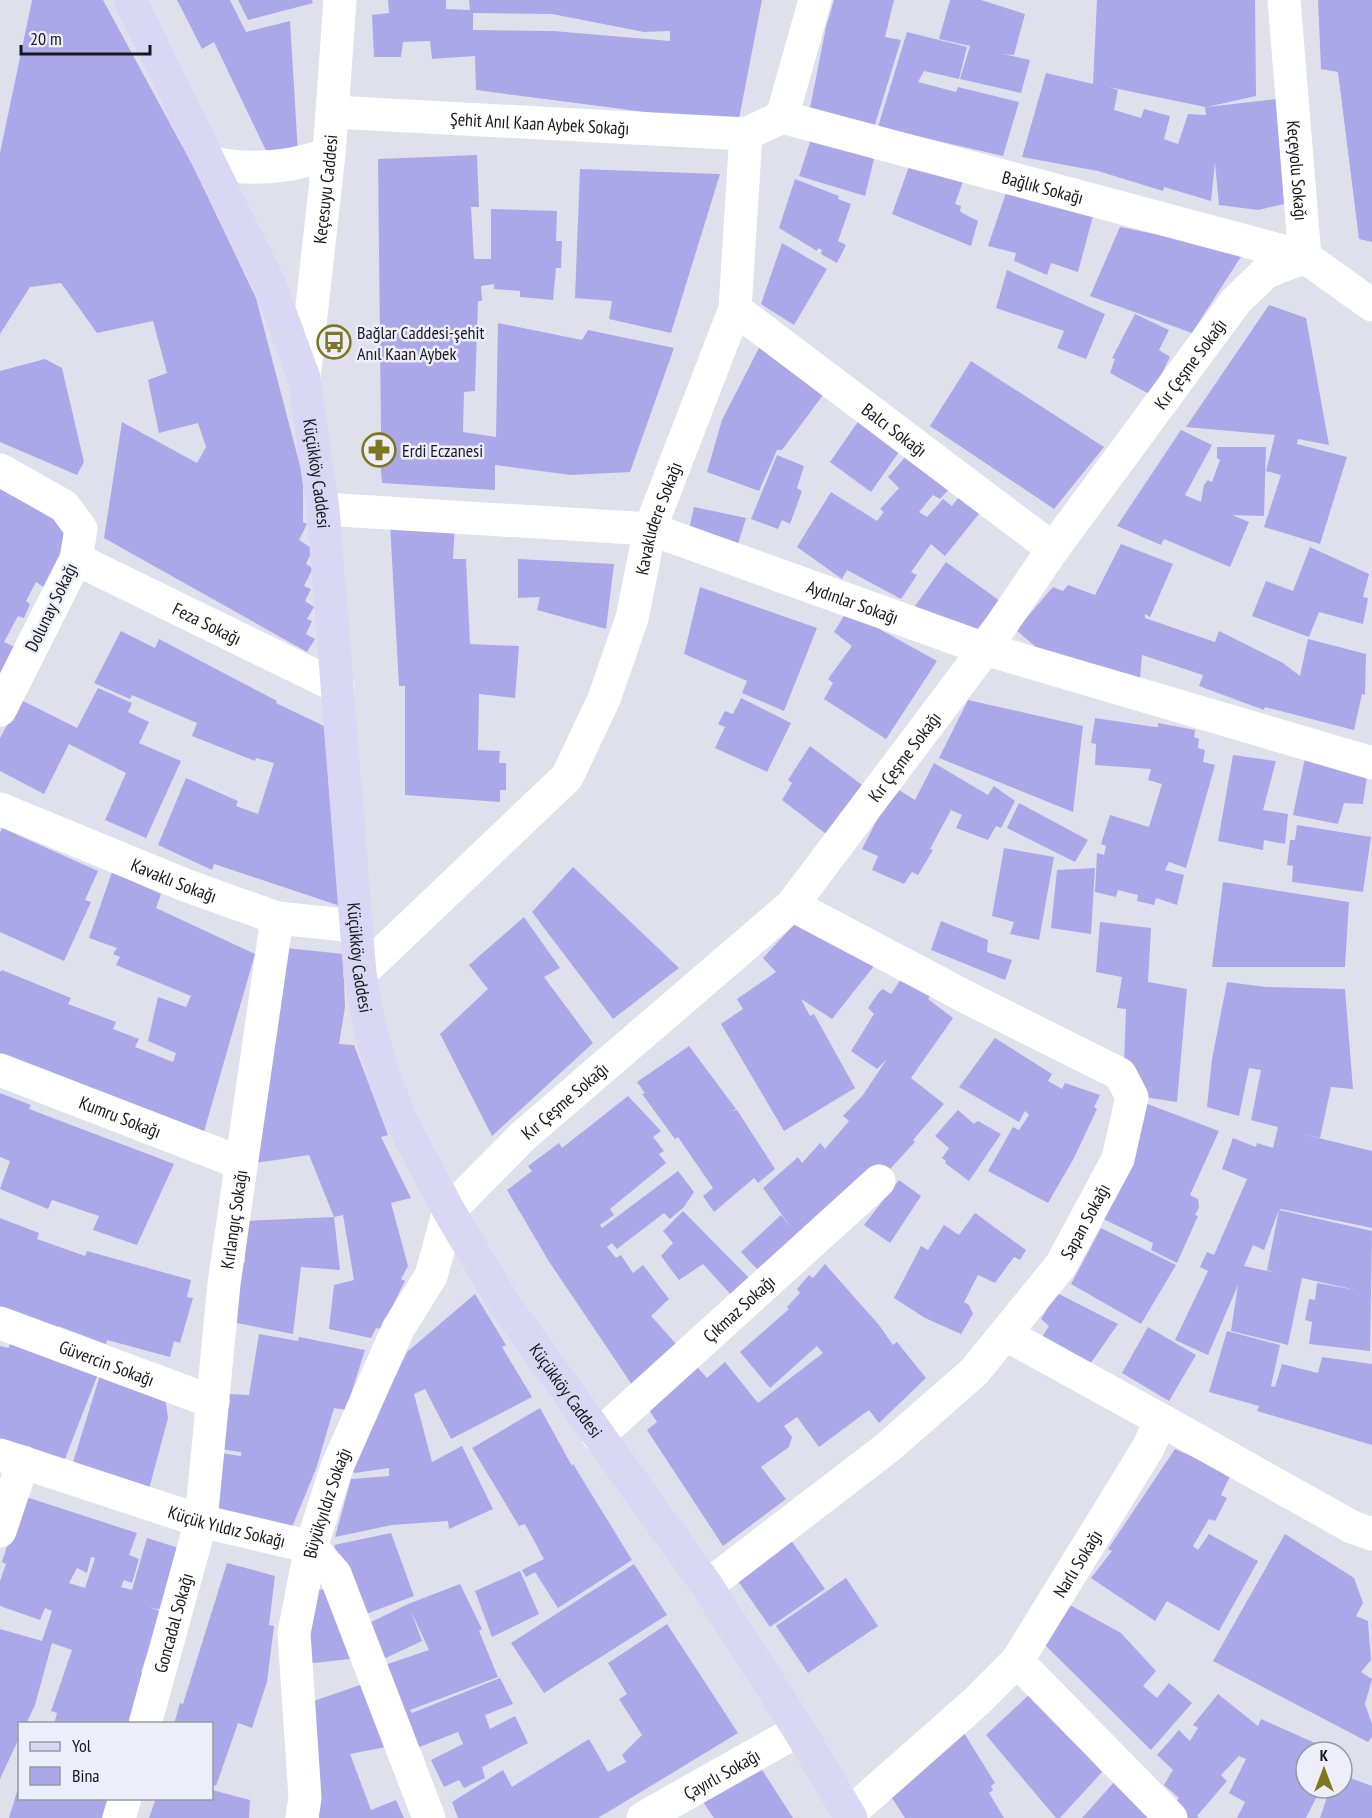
<svg xmlns="http://www.w3.org/2000/svg" width="1372" height="1818" font-family="'PT Sans Narrow',sans-serif">
  <style>
    .building { fill: #aaa8e9; fill-rule: evenodd }
    .lines { fill: none; stroke-linecap: round; stroke-linejoin: round }
    .minor { stroke: #fff; stroke-width: 33 }
    .tertiary { stroke: #fff; stroke-width: 33 }
    .secondary { stroke: #dad7f4; stroke-width: 33 }
    .labels { text-anchor: middle; dominant-baseline: central; stroke-width: 5; stroke-linejoin: round; paint-order: stroke }
    .street-label { font-size: 18px; fill: #18181c; stroke: #eeeefa }
    .poi-label { font-size: 18px; fill: #18181c; stroke: #eeeefa; text-anchor: start }
  </style>
  <rect width="100%" height="100%" fill="#e0e0ec"/>
  <g class="building">
    <path d="M32 0H103L193 166 256 298 303 477V522L307 524 299 540 313 549 306 564 313 568 304 586 311 589 305 601 314 607 307 619 312 621 306 634 315 639 307 652 104 538 122 422 197 463 206 447 198 423 159 433 148 380 167 373 153 321 97 333 61 283 30 287 0 334V153Z"/>
    <path d="M177 0H230L246 32 290 21 298 153 270 159 214 42 202 49Z"/>
    <path d="M238 0H312L313 3 248 20Z"/>
    <path d="M388 0H446V9L470 10 469 0H762L738 124 476 90 475 56 432 59 430 41 403 42 401 57H374L372 15 389 13ZM473 13 552 14 644 32 670 31V41L553 31 473 30Z"/>
    <path d="M834 0H894L885 37 901 40 874 128 810 108 826 27Z"/>
    <path d="M950 0H981L1025 14 1014 55 1003 54 1030 60 1021 93 960 79 970 46 939 39Z"/>
    <path d="M1097 0H1255L1256 96 1207 107 1277 99 1288 203 1258 210 1219 205 1215 163 1211 201 1164 187 1163 191 1098 171 1022 157 1046 73 1093 84ZM1109 87 1205 107 1206 115 1188 114 1178 144 1164 139 1170 116 1144 109 1141 118 1114 110 1118 90Z"/>
    <path d="M1318 0H1372V242L1359 239 1338 72 1321 69Z"/>
    <path d="M907 32 967 47 959 79 924 71 918 82 956 92 958 87 1019 102 1003 156 878 127Z"/>
    <path d="M811 139 874 159 865 196 799 176Z"/>
    <path d="M477 155 479 207H471L474 259H491V209L557 211 556 241H562L561 268H556L553 300 520 297V291L494 289V284L481 286 482 301H478L475 391 464 392 463 432 496 437 498 323 582 340 588 330 674 348 630 472 571 475 495 465V490L382 483 378 432H381L378 159Z"/>
    <path d="M911 161 966 173 955 204 961 206 960 211 964 214 978 221 971 246 892 214Z"/>
    <path d="M580 169 720 174 671 333 609 319 612 301 575 298Z"/>
    <path d="M795 179 839 196 838 199 851 204 838 241 846 245 837 263 821 254 822 250 818 248 817 251 779 228Z"/>
    <path d="M1010 181 1097 201 1078 272 1051 263 1047 275 1014 261 1016 253 988 246Z"/>
    <path d="M1120 227 1244 252 1192 333 1090 296Z"/>
    <path d="M782 243 827 269 794 325 761 304Z"/>
    <path d="M1007 270 1105 314 1086 359 1057 348 1064 331 996 308Z"/>
    <path d="M1269 305 1306 318 1329 445 1298 439 1297 444 1347 457 1320 544 1264 527 1281 475 1266 471 1275 435 1186 427Z"/>
    <path d="M1135 314 1169 330 1159 350 1170 357 1151 395 1110 373 1115 359 1112 358Z"/>
    <path d="M764 338 829 387 782 450H777L759 491 707 472 722 420Z"/>
    <path d="M45 359 62 368 84 462 77 475 0 442V371Z"/>
    <path d="M971 361 1104 447 1054 509 930 426Z"/>
    <path d="M871 403 913 432 871 492 830 462Z"/>
    <path d="M1181 430 1212 445 1185 495 1201 502 1204 485 1208 480 1212 482 1220 460 1217 458V447H1266L1264 516 1232 515 1249 522 1230 567 1164 539 1161 545 1117 526Z"/>
    <path d="M777 455 804 466 797 488 802 491 790 524 782 520 778 529 751 519Z"/>
    <path d="M907 455 967 470 940 499 933 495 919 512 927 517 943 499 952 506 974 478 995 494 945 556 931 544 911 572 917 575 901 599 847 570 842 579 797 547 831 492 877 521 884 512 880 509 899 488 888 477Z"/>
    <path d="M0 482 73 531 45 588 36 582 26 601 30 604 24 618 18 616 4 642 24 651 0 694Z"/>
    <path d="M694 507 746 518 738 544 688 534Z"/>
    <path d="M390 524H455L453 559H466L470 644 519 646 515 698 479 694 478 750 500 751 499 763H506V790H500V802L405 795V686H399Z"/>
    <path d="M1121 544 1173 564 1150 617 1145 614V618L1215 642 1219 631 1283 663 1300 676 1308 639 1366 654 1365 695 1362 694 1354 730 1265 707 1264 710 1199 686 1203 675 1142 655 1140 679 1037 648 1016 630 1053 587 1063 591 1068 585 1095 595Z"/>
    <path d="M1310 547 1369 574 1363 597 1368 598 1363 624 1319 612 1309 637 1252 616 1266 581 1293 591Z"/>
    <path d="M518 559 614 564 606 629 537 610 540 597 518 598Z"/>
    <path d="M946 562 1000 601 969 639 915 606Z"/>
    <path d="M700 587 817 628 784 711 742 693 747 681 684 654Z"/>
    <path d="M847 611 937 661 886 739 824 699 833 683 828 679 852 646 834 632Z"/>
    <path d="M121 631 155 648 159 639 277 701 276 703 326 727 343 907 214 864 212 870 158 845 186 778 238 801 236 806 258 814 274 763 256 758 255 761 192 736 197 723 132 695 130 699 94 683Z"/>
    <path d="M98 688 132 703 128 712 149 722 139 743 181 761 146 838 105 820 126 773 69 744 44 794 0 771V738L21 700 77 728Z"/>
    <path d="M741 698 791 723 767 772 715 748 725 727 718 724 725 711 733 714Z"/>
    <path d="M968 700 1083 726 1073 812 939 758Z"/>
    <path d="M1095 718 1155 727H1158V723L1195 730 1194 737 1199 739 1198 748 1205 750 1203 762 1215 765 1186 868 1169 862 1165 870 1184 875 1177 905 1156 898 1154 905 1137 901 1138 895 1118 890 1116 897 1095 892 1097 853 1104 855 1106 846 1101 844 1110 815 1149 827 1162 784 1148 780 1151 769 1095 765 1096 744 1091 743Z"/>
    <path d="M810 746 862 785 830 837 782 800 792 783 788 780Z"/>
    <path d="M1233 755 1276 761 1263 810 1288 814 1285 844 1264 840 1263 850 1218 841Z"/>
    <path d="M1305 758 1368 769 1363 804 1344 803 1338 824 1293 815Z"/>
    <path d="M934 763 988 795 994 786 1015 801 1001 828 996 826 988 840 956 828 962 815 951 810 930 849 933 850 918 875 912 872 904 884 872 870 878 856 862 849 894 787 915 800Z"/>
    <path d="M1019 803 1088 840 1075 862 1007 828Z"/>
    <path d="M1297 825 1371 837 1363 892 1292 882 1293 866 1287 865 1290 840H1295Z"/>
    <path d="M2 828 98 871 85 900 91 902 64 961 0 932V833Z"/>
    <path d="M1004 848 1054 857 1039 940 1010 934 1014 922 992 916Z"/>
    <path d="M573 867 679 968 613 1019 532 912Z"/>
    <path d="M1095 868 1091 934 1051 928 1057 870Z"/>
    <path d="M112 872 161 894 156 908 255 954 199 1149 0 1066V972L2 970 71 998 68 1004 116 1022 113 1029 139 1039 135 1047 173 1062 176 1053 148 1041 158 997 186 1007 191 996 116 965 120 957 113 954 117 948 89 938Z"/>
    <path d="M1223 882 1349 902 1345 967H1212Z"/>
    <path d="M524 917 560 968 544 977 593 1043 492 1136 440 1034 488 989 469 965Z"/>
    <path d="M801 917 874 966 832 1019 801 999 810 1016 814 1014 855 1088 784 1131 721 1024 743 1009 737 999 776 972 763 958Z"/>
    <path d="M941 921 988 940 987 952 1012 960 1005 980 931 950Z"/>
    <path d="M1100 922 1151 928 1148 982 1187 989 1177 1102 1123 1094 1126 1009 1117 1008 1122 977 1096 972Z"/>
    <path d="M277 947 343 954 345 1007 339 1044 354 1045 388 1135 381 1137 411 1198 391 1203 408 1266 401 1279 405 1281 381 1329 376 1328 371 1338 329 1329 334 1285 354 1280 343 1215 334 1217 309 1155 249 1164Z"/>
    <path d="M903 976 932 993 928 999 953 1018 911 1078 944 1104 913 1140 915 1142 878 1182 773 1286 741 1252 781 1215 792 1229 763 1188 798 1157 802 1163 820 1143 825 1149 849 1121 843 1116 863 1095 887 1059 877 1069 851 1051 874 1014 868 1008 879 992 883 989 891 994Z"/>
    <path d="M1227 982 1266 987 1345 989 1353 1089 1331 1087 1320 1138 1298 1133 1372 1151V1228L1281 1209 1279 1210 1264 1250 1253 1245 1244 1266 1277 1273 1267 1270 1279 1210 1372 1231 1370 1351 1309 1344 1312 1322 1305 1320 1309 1299 1315 1300 1317 1283 1356 1290 1302 1278 1288 1345 1231 1331 1238 1285 1208 1355 1175 1340 1208 1271 1200 1267 1207 1252 1214 1255 1247 1179 1222 1169 1233 1138 1256 1147 1257 1143 1273 1148 1278 1127 1251 1120 1261 1070 1249 1068 1239 1116 1207 1107 1212 1059Z"/>
    <path d="M995 1038 1052 1074 1048 1081 1062 1089 1065 1083 1100 1095 1094 1107 1097 1109 1074 1158 1048 1203 988 1171 1013 1127 1019 1130 1029 1115 1025 1111 1019 1122 959 1087Z"/>
    <path d="M689 1046 736 1109 732 1111 737 1110 775 1169 758 1183 754 1178 714 1212 703 1196 713 1188 678 1137 675 1139 642 1094 645 1093 637 1082Z"/>
    <path d="M0 1093 31 1105 29 1109 174 1164 137 1245 93 1230 99 1216 52 1200 48 1209 0 1189 10 1161 0 1157Z"/>
    <path d="M628 1096 661 1131 653 1137 664 1151 659 1154 666 1163 610 1209 614 1215 600 1225 602 1228 678 1171 694 1192 684 1207 670 1219 664 1213 617 1249 612 1243 607 1247 616 1258 621 1255 633 1273 643 1265 669 1299 651 1316 707 1378 725 1362 758 1403 823 1353 817 1346 770 1388 740 1352 789 1309 787 1307 800 1293 797 1289 809 1275 813 1278 825 1264 879 1325 893 1345 897 1342 926 1378 879 1423 869 1410 819 1447 797 1417 784 1426 792 1437 789 1447 761 1467 786 1499 723 1546 647 1430 657 1422 548 1260 507 1190 532 1171 528 1166 559 1143 562 1148Z"/>
    <path d="M1145 1103 1219 1131 1190 1195 1198 1199 1199 1207 1195 1215 1198 1216 1177 1263 1151 1250 1153 1243 1095 1215Z"/>
    <path d="M958 1110 974 1124 978 1121 1001 1134 969 1181 945 1163 946 1161 942 1158 949 1148 935 1136Z"/>
    <path d="M899 1180 921 1196 890 1243 864 1225Z"/>
    <path d="M683 1211 751 1280 734 1298 703 1264 679 1280 661 1256 673 1243 663 1231Z"/>
    <path d="M975 1213 1026 1250 1020 1260 1014 1257 995 1283 978 1275 964 1302 969 1305 973 1314 961 1334 925 1318 894 1298 921 1246 928 1250 944 1225 959 1235Z"/>
    <path d="M334 1217 340 1270 301 1267 293 1334 221 1320 228 1260 245 1262 244 1221Z"/>
    <path d="M0 1218 39 1233 37 1239 85 1256 87 1251 191 1280 187 1297 193 1298 180 1343 174 1341 170 1357 107 1340 106 1344 58 1326 57 1330 0 1308Z"/>
    <path d="M1101 1228 1176 1265 1141 1324 1071 1284Z"/>
    <path d="M1057 1293 1118 1324 1088 1367 1041 1339 1049 1326 1041 1319Z"/>
    <path d="M475 1294 506 1345 502 1347 532 1397 451 1439 425 1389 414 1394 432 1462 462 1446 493 1509 449 1529 448 1521 392 1525 335 1537 351 1479 389 1476V1468L355 1473 350 1471 407 1352Z"/>
    <path d="M1148 1327 1196 1355 1169 1401 1122 1373Z"/>
    <path d="M1227 1331 1280 1345 1271 1386 1275 1387 1282 1364 1318 1373 1322 1357 1372 1364V1445L1257 1411 1259 1406 1209 1392Z"/>
    <path d="M259 1334 298 1341 299 1337 365 1350 346 1410 334 1408 316 1469 287 1539 191 1507 201 1450 241 1456V1452L205 1447 210 1393 249 1395Z"/>
    <path d="M10 1343 100 1369 61 1469 0 1443V1346L9 1348Z"/>
    <path d="M100 1375 165 1397 168 1418 149 1489 71 1469Z"/>
    <path d="M540 1408 572 1466 573 1464 632 1560 558 1608 535 1572 526 1577 522 1570 544 1559 525 1524 519 1526 472 1448Z"/>
    <path d="M1175 1449 1231 1474 1221 1495 1227 1498 1215 1521 1209 1519 1193 1546 1198 1550 1209 1534 1258 1561 1219 1631 1167 1601 1155 1621 1091 1578 1112 1551 1108 1549Z"/>
    <path d="M23 1496 137 1533 129 1555 139 1559 132 1583 124 1580 121 1587 132 1590 147 1538 185 1550 166 1611 149 1607 160 1611 152 1652 148 1651 141 1672 146 1673 133 1724H54L57 1713 51 1711 72 1650 52 1643 35 1705 26 1724H20V1736L0 1779V1629L42 1641 52 1611 45 1608 40 1620 0 1606V1581L6 1564 2 1562ZM91 1557 95 1558 85 1588 69 1583 77 1568 87 1573Z"/>
    <path d="M391 1533 414 1596 358 1617 334 1545Z"/>
    <path d="M786 1533 825 1589 770 1627 731 1571Z"/>
    <path d="M1285 1534 1354 1578 1363 1603 1356 1616 1368 1621 1371 1660 1361 1672 1372 1679 1365 1704 1372 1724V1737L1368 1742 1213 1661Z"/>
    <path d="M227 1563 275 1576 269 1625 274 1626 267 1682 252 1728 238 1723 216 1786 212 1784V1724H174L180 1703 183 1704Z"/>
    <path d="M634 1564 667 1615 544 1693 511 1643Z"/>
    <path d="M520 1571 539 1614 492 1637 475 1591Z"/>
    <path d="M846 1578 878 1626 808 1673 776 1626Z"/>
    <path d="M460 1584 482 1629 479 1631 498 1677 410 1710 412 1713 500 1678 513 1704 485 1715 490 1729 515 1716 528 1743 482 1767 485 1778 464 1788 459 1780 444 1787 431 1760 463 1744 458 1732 412 1750 376 1668 429 1650 411 1611 422 1641 375 1663 361 1627 408 1604Z"/>
    <path d="M334 1588 360 1658 304 1664 310 1591Z"/>
    <path d="M1068 1604 1121 1633 1156 1671 1143 1686 1157 1698 1169 1683 1192 1703 1151 1750 1041 1641Z"/>
    <path d="M667 1624 738 1733 598 1818H458L452 1802 503 1770 512 1787 589 1739 608 1772 626 1762 622 1755 642 1735 619 1699 627 1694 608 1663Z"/>
    <path d="M363 1684 386 1747 350 1754 371 1810 396 1800 404 1818H319L308 1703Z"/>
    <path d="M1032 1692 1102 1772 1060 1818H1056L986 1735Z"/>
    <path d="M1218 1694 1258 1726 1261 1719 1331 1750 1306 1752V1788H1321L1306 1818H1237L1245 1802 1229 1793 1246 1759 1239 1756 1221 1775 1227 1781 1197 1816 1199 1818H1161L1179 1798 1164 1785 1173 1770 1157 1755 1179 1730 1190 1741 1198 1728 1193 1725Z"/>
    <path d="M961 1728 995 1783 991 1786 993 1790 989 1793 1004 1818H905L888 1792Z"/>
    <path d="M759 1765 793 1818H714L703 1802Z"/>
    <path d="M1342 1775 1372 1786V1818H1320L1330 1788H1342Z"/>
    <path d="M1116 1780 1159 1818H1082Z"/>
    <path d="M19 1785 20 1798H109L102 1818H9Z"/>
    <path d="M212 1790 250 1800 249 1818H149L156 1798H212Z"/>
  </g>
  <g class="lines">
    <g class="minor">
      <path id="s1" d="M1284 0 1305 257 1372 305"/>
      <path id="s2" d="M333 112 746 134"/>
      <path id="s3" d="M782 117 1305 257"/>
      <path id="s4" d="M735 309 1053 549"/>
      <path d="M0 470 64 506 81 529 76 559 0 710"/>
      <path id="s5" d="M323 509 650 529 985 649 1372 763"/>
      <path id="s6" d="M76 559 338 687"/>
      <path id="s7" d="M0 809 185 885 277 918 355 926"/>
      <path id="s8" d="M360 974 567 777 604 699 632 618 650 529 735 309 746 134 782 117 815 0"/>
      <path id="s9" d="M0 1070 241 1163"/>
      <path id="s10" d="M0 1323 213 1402"/>
      <path d="M1161 1420 1352 1527 1372 1534"/>
      <path id="s11" d="M598 1436 879 1181"/>
      <path id="s12" d="M0 1455 201 1521 311 1547 335 1574 429 1818"/>
      <path d="M0 1531 23 1462"/>
      <path id="s13" d="M707 1586 887 1448 974 1372 1061 1265 1118 1159 1132 1097 1120 1074 968 998 792 905"/>
      <path d="M1017 1661 1171 1818"/>
      <path id="s14" d="M145 1724 201 1521 224 1284 277 918"/>
      <path id="s15" d="M849 1814 977 1701 1017 1661 1148 1448 1161 1420 1005 1334"/>
      <path d="M119 1818 125 1798"/>
      <path id="s16" d="M302 1818 305 1798 294 1633 311 1547 337 1467 398 1329 431 1276 449 1211 522 1137 792 905 985 649 1053 549 1236 301 1266 272 1305 257"/>
      <path id="s17" d="M643 1818 799 1730"/>
    </g>
    <g class="tertiary">
      <path d="M212 163C252 171 290 168 329 154"/>
      <path id="s18" d="M304 378 329 154 340 0"/>
    </g>
    <path class="secondary" id="s19" d="M130 0 271 288 304 378 323 509 360 974 370 1030 385 1079 401 1121 449 1211 503 1302 707 1586 799 1730 851 1818"/>
  </g>
  <defs>
    <symbol id="bus-ring" viewBox="-11 -11 22 22"><circle r="9.5" fill="#eeeefa" stroke="#7d781d" stroke-width="1.5"/><path d="M-5-6H5V4H4V6H2V4H-2V6H-4V4H-5ZM-3.5-4V0h7V-4ZM-3.5 1.2v1.5H-2V1.2ZM2 1.2v1.5H3.5V1.2Z" fill="#7d781d"/></symbol>
    <symbol id="pharmacy-ring" viewBox="-11 -11 22 22"><circle r="9.5" fill="#eeeefa" stroke="#7d781d" stroke-width="1.5"/><path d="M-2-6h4v4h4v4h-4v4h-4v-4h-4v-4h4Z" fill="#7d781d"/></symbol>
  </defs>
  <g fill-rule="evenodd">
    <use href="#bus-ring" x="315" y="323" width="38" height="38"/>
    <use href="#pharmacy-ring" x="360" y="431" width="38" height="38"/>
  </g>
  <g class="labels">
    <g class="street-label">
      <text stroke="none"><textPath href="#s2" startOffset="207">Şehit Anıl Kaan Aybek Sokağı</textPath></text>
      <text stroke="none"><textPath href="#s1" startOffset="171">Keçeyolu Sokağı</textPath></text>
      <text stroke="none"><textPath href="#s3" startOffset="270">Bağlık Sokağı</textPath></text>
      <text stroke="none"><textPath href="#s18" startOffset="190">Keçesuyu Caddesi</textPath></text>
      <text stroke="none"><textPath href="#s16" startOffset="1770">Kır Çeşme Sokağı</textPath></text>
      <text stroke="none"><textPath href="#s4" startOffset="200">Balcı Sokağı</textPath></text>
      <text stroke="none"><textPath href="#s19" startOffset="513">Küçükköy Caddesi</textPath></text>
      <text stroke="none"><textPath href="#s8" startOffset="561">Kavaklıdere Sokağı</textPath></text>
      <text stroke="none"><textPath href="#s5" startOffset="543">Aydınlar Sokağı</textPath></text>
      <text transform="translate(51 607) rotate(-64)">Dolunay Sokağı</text>
      <text stroke="none"><textPath href="#s6" startOffset="146">Feza Sokağı</textPath></text>
      <text stroke="none"><textPath href="#s16" startOffset="1284">Kır Çeşme Sokağı</textPath></text>
      <text stroke="none"><textPath href="#s7" startOffset="188">Kavaklı Sokağı</textPath></text>
      <text stroke="none"><textPath href="#s19" startOffset="999">Küçükköy Caddesi</textPath></text>
      <text stroke="none"><textPath href="#s16" startOffset="798">Kır Çeşme Sokağı</textPath></text>
      <text stroke="none"><textPath href="#s9" startOffset="129">Kumru Sokağı</textPath></text>
      <text stroke="none"><textPath href="#s14" startOffset="514">Kırlangıç Sokağı</textPath></text>
      <text stroke="none"><textPath href="#s13" startOffset="530">Sapan Sokağı</textPath></text>
      <text stroke="none"><textPath href="#s11" startOffset="190">Çıkmaz Sokağı</textPath></text>
      <text stroke="none"><textPath href="#s10" startOffset="114">Güvercin Sokağı</textPath></text>
      <text stroke="none"><textPath href="#s19" startOffset="1485">Küçükköy Caddesi</textPath></text>
      <text stroke="none"><textPath href="#s16" startOffset="320">Büyükyıldız Sokağı</textPath></text>
      <text stroke="none"><textPath href="#s12" startOffset="238">Küçük Yıldız Sokağı</textPath></text>
      <text stroke="none"><textPath href="#s15" startOffset="342">Narlı Sokağı</textPath></text>
      <text stroke="none"><textPath href="#s14" startOffset="105">Goncadal Sokağı</textPath></text>
      <text stroke="none"><textPath href="#s17" startOffset="90">Çayırlı Sokağı</textPath></text>
    </g>
    <g class="poi-label">
      <text x="357" y="332">Bağlar Caddesi-şehit<tspan x="357" dy="21">Anıl Kaan Aybek</tspan></text>
      <text x="402" y="450">Erdi Eczanesi</text>
    </g>
  </g>
  <rect x="18" y="1722" width="195" height="78" fill="#eeeefa" stroke="#9898a1" stroke-width="1.5"/>
  <rect x="30" y="1742" width="30" height="9" fill="#dad7f4" stroke="#9898a1" stroke-width="1.5"/>
  <text x="72" y="1752" font-size="18" fill="#18181c">Yol</text>
  <rect x="30" y="1767" width="30" height="18" fill="#aaa8e9" stroke="#9898a1" stroke-width="1.5"/>
  <text x="72" y="1782" font-size="18" fill="#18181c">Bina</text>
  <g transform="translate(1324 1770)"><circle r="28" fill="#eeeefa" stroke="#9898a1" stroke-width="1.5"/>
  <path d="M0-4.5L10 22L0 15L-10 22Z" fill="#7d781d"/>
  <text y="-9" font-size="16" font-weight="bold" text-anchor="middle" fill="#18181c">K</text>
  </g>
  <path d="M21 45v9h129v-9" fill="none" stroke="#18181c" stroke-width="3"/>
  <text x="30" y="45" font-size="18" fill="#18181c" stroke="#eeeefa" stroke-width="4.5" paint-order="stroke">20 m</text>
</svg>
